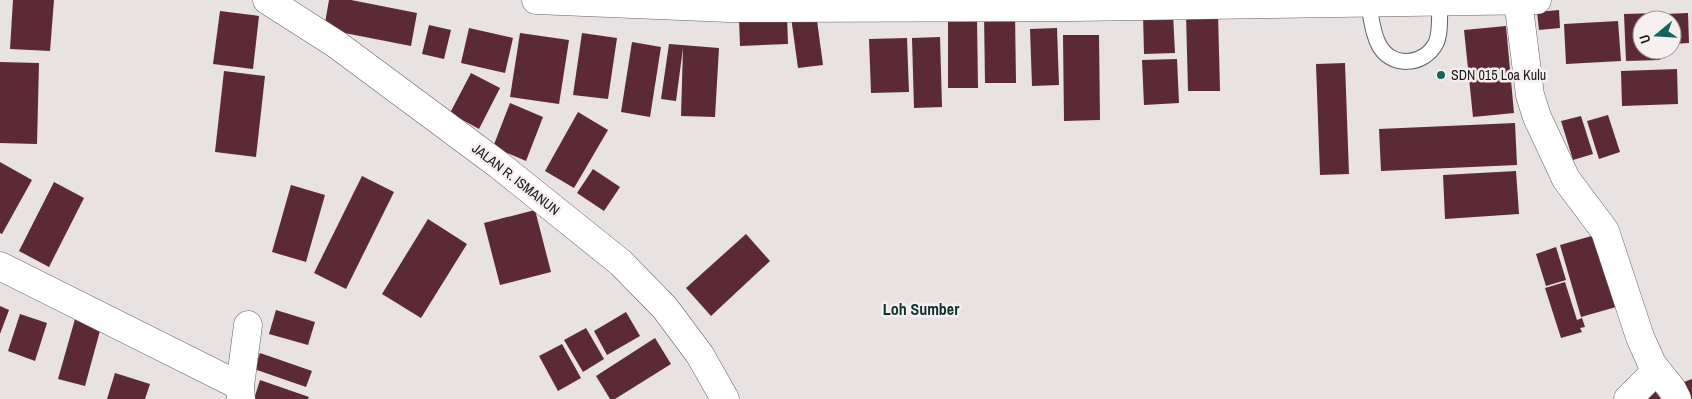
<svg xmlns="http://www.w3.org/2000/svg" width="1692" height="399" font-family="'Archivo Narrow',sans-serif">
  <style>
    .building { fill: #5b2a35 }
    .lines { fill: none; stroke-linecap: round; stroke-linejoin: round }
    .service-casing { stroke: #666161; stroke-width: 17 }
    .minor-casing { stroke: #666161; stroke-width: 29 }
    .tertiary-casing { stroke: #666161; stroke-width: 29 }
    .secondary-casing { stroke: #666161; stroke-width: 29 }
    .service { stroke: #fff; stroke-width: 15 }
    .minor { stroke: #fff; stroke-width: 28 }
    .tertiary { stroke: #fff; stroke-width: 28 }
    .secondary { stroke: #fff; stroke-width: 28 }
    .poi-dot { fill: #15635d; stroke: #f5eff0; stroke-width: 2 }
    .labels { text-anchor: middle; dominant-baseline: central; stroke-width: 5; stroke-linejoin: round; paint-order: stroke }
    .poi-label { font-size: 14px; fill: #1b1919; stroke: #f5eff0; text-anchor: start }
    .street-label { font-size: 14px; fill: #1b1919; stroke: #f5eff0 }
    .quarter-label { font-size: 16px; font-weight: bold; fill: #0e312e; stroke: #f5eff0 }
  </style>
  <rect width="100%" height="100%" fill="#e8e2e3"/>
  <g class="building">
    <path d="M13 0H54L50 51 10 49Z"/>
    <path d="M329 0H351L417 13 411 46 324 29Z"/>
    <path d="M1559 10 1560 28 1539 30 1537 12Z"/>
    <path d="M220 11 259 16 253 69 213 64Z"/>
    <path d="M816 13 823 65 798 68 791 17Z"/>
    <path d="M984 13H1015L1016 83H985Z"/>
    <path d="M1218 13 1220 91H1188L1186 14Z"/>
    <path d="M1659 13V20H1642V50H1660V60L1626 61 1624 14Z"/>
    <path d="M1688 13 1689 43 1672 44V20H1665V14Z"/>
    <path d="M1143 14H1173L1175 53 1144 54Z"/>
    <path d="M787 16 788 44 740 46 739 19Z"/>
    <path d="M948 19H977L978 88H948Z"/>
    <path d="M1618 21 1621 61 1566 64 1564 24Z"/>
    <path d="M429 25 451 30 444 59 422 54Z"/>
    <path d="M1506 26 1514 113 1473 117 1464 30Z"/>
    <path d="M469 28 513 38 505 73 461 63Z"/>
    <path d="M1057 28 1059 85 1032 86 1030 29Z"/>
    <path d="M520 33 569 40 559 104 510 97Z"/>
    <path d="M582 33 617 38 608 99 573 95Z"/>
    <path d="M1063 35H1099L1100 120 1064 121Z"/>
    <path d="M940 37 942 107 914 108 912 38Z"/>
    <path d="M907 38 909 92 871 93 869 39Z"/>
    <path d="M632 42 661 47 650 117 621 112Z"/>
    <path d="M669 44 719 48 715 117 681 116 683 48 676 101 661 99Z"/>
    <path d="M1177 59 1179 103 1144 105 1142 60Z"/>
    <path d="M0 62 39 63 37 144 0 143Z"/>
    <path d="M1345 63 1349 174 1320 175 1316 64Z"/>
    <path d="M1677 69 1678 104 1622 106 1621 71Z"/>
    <path d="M224 71 265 76 256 157 215 152Z"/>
    <path d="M471 73 500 88 479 129 450 113Z"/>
    <path d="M510 103 543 117 526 161 493 147Z"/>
    <path d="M578 112 608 130 574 188 545 171Z"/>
    <path d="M1608 115 1620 152 1599 159 1587 121Z"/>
    <path d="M1581 116 1593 154 1573 160 1561 121Z"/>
    <path d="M1515 123 1517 165 1381 171 1379 129Z"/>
    <path d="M0 162 32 180 2 234 0 233Z"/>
    <path d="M593 169 620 187 604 211 577 193Z"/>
    <path d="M1516 171 1519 214 1445 219 1443 175Z"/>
    <path d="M362 176 394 192 346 289 314 273Z"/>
    <path d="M54 182 84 198 49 267 19 251Z"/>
    <path d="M291 185 325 195 306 262 272 252Z"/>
    <path d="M535 210 551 272 500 285 484 223Z"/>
    <path d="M428 219 467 244 421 318 382 294Z"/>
    <path d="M746 234 770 261 711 316 686 288Z"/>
    <path d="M1595 235 1616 307 1581 317 1560 245Z"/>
    <path d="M1556 247 1566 280 1546 286 1536 254Z"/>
    <path d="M1565 282 1577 320 1582 318 1585 327 1580 328 1582 332 1561 338 1545 288Z"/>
    <path d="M0 306 9 310 0 334Z"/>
    <path d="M276 310 315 322 308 345 269 334Z"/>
    <path d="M626 312 640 336 607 355 594 331Z"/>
    <path d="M20 314 47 323 35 361 8 351Z"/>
    <path d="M75 319 101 327 85 386 58 379Z"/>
    <path d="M586 328 604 359 583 372 564 340Z"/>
    <path d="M655 338 671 364 615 399H610L596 376Z"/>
    <path d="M562 344 581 378 558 391 539 356Z"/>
    <path d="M260 353 312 371 306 387 254 369Z"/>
    <path d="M115 373 150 384 145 399H107Z"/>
    <path d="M1692 379V399H1689L1684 382Z"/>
    <path d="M260 380 309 397 308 399H254Z"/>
    <path d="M1652 387 1661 399H1638Z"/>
  </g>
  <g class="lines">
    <defs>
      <path id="service" d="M1368 2C1371 15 1372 31 1378 43 1389 68 1424 67 1436 43 1441 33 1439 13 1440 1"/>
      <g id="minor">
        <path d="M1518 0 1530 95 1537 117 1566 179 1605 231 1640 337 1652 364 1672 389 1677 399"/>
        <path d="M0 266 240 386"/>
        <path d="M241 399 240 386 248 325"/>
        <path d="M1628 399 1656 371"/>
      </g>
      <path id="tertiary" d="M536 0 729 8 1074 7 1537 0"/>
      <path id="secondary" d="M267 0 336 44 499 165 621 263 665 308 700 355 725 399"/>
    </defs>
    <use href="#service" class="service-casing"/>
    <use href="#minor" class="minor-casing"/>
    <use href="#tertiary" class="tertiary-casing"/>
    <use href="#secondary" class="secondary-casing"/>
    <use href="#service" class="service"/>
    <use href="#minor" class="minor"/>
    <use href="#tertiary" class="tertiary"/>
    <use href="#secondary" class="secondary"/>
  </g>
  <circle class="poi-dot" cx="1441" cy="75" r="5"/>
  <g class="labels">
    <g class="poi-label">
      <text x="1451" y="75">SDN 015 Loa Kulu</text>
    </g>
    <g class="street-label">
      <text transform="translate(516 179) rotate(38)">JALAN R. ISMANUN</text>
    </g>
    <g class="quarter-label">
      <text x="921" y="309">Loh Sumber</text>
    </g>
  </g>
  <g transform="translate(1657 35) rotate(252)"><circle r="24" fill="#f5eff0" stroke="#9e999a"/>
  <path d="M0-4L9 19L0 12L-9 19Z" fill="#15635d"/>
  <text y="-8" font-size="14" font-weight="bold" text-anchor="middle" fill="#1b1919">U</text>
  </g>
</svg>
